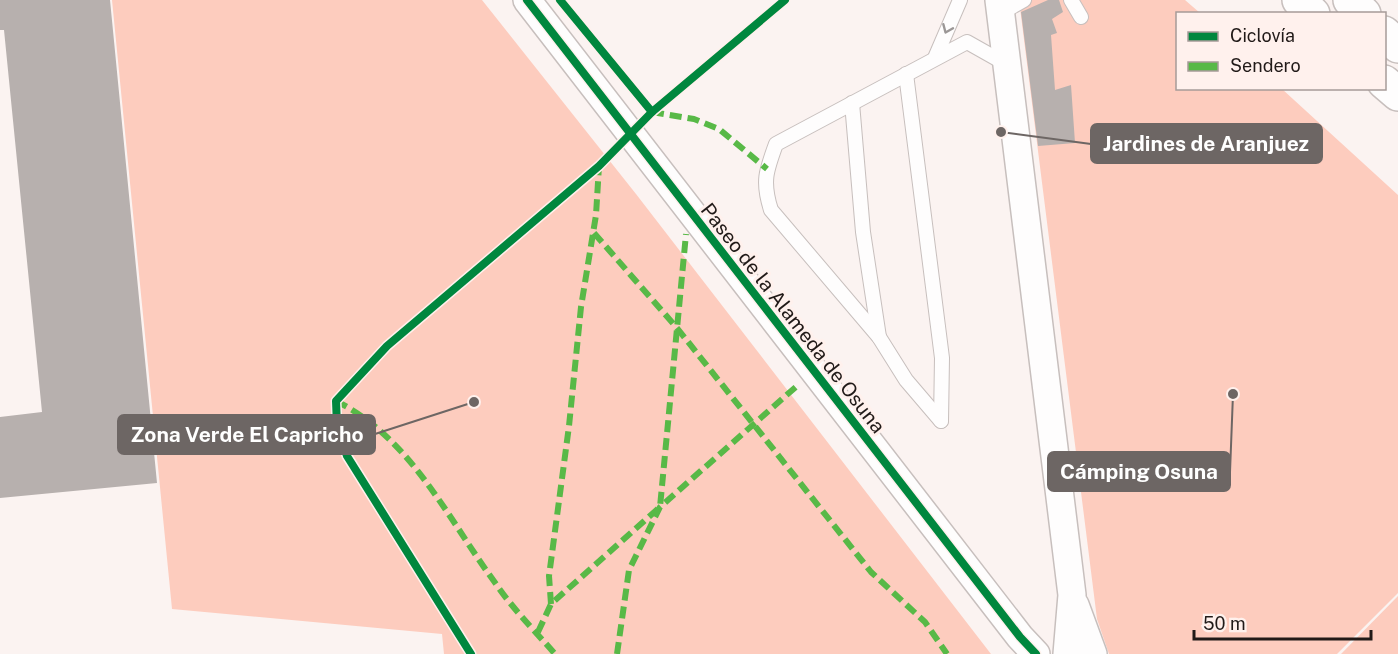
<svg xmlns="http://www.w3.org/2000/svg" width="1398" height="654" font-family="'Public Sans',sans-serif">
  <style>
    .park { fill: #fdccbe }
    .building { fill: #b7b0ae }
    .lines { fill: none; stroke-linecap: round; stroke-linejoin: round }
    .lane-casing { stroke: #c7bfbd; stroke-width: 16 }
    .street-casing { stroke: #c7bfbd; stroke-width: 30 }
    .secondary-casing { stroke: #c7bfbd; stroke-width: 36 }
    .lane { stroke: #fefdfd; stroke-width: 14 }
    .street { stroke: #fefdfd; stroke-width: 27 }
    .secondary { stroke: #fefdfd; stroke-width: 33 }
    .quiet { stroke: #58b947; stroke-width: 6; stroke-dasharray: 12 6; stroke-linecap: butt }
    .cycleway-casing { stroke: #fff1ed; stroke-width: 11 }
    .cycleway { stroke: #00873e; stroke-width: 8 }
    .oneway { stroke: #9b9796 }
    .labels { text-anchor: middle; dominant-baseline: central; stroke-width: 6; stroke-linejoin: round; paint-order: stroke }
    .street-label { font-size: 20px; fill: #211a18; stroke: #fff1ed }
    .leader { fill: none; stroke: #6d6664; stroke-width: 2 }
    .callout-dot { fill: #6d6664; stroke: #fff1ed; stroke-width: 2 }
    .callout { fill: #6d6664; stroke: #6d6664; stroke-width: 2 }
    .callout-label { font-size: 21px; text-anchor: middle; font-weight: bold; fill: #fff }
  </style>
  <rect width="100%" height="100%" fill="#fbf3f1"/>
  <g class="park">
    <path d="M112 0H482L636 194 991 654H444L442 634 172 609Z"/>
    <path d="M1019 0H1185L1200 13 1178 14V88L1282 89 1398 195V593L1337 654H1109L1097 619Z"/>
    <path d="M1398 596V654H1341Z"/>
  </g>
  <g class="building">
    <path d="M0 0H110L157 483 0 498V417L42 412 4 30H0Z"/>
    <path d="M1048 0H1059L1063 12 1052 19 1057 33 1051 35 1055 90 1071 85 1075 143 1038 146 1021 12Z"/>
  </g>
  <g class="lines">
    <defs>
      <g id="lane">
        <path d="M1071 0 1081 17"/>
        <path d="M1001 13 1024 0"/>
        <path d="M935 58 960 0"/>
        <path d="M906 74 942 358 941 421"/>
        <path d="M852 103 863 232 879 337"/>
        <path d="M941 421 906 380 879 337 771 210C762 182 766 171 776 144L967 42 1006 64"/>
      </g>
      <g id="street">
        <path d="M527 0 1020 637 1036 654"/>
        <path d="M999 0 1072 595 1067 654"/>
        <path d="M1075 605 1093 654"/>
      </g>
      <g id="secondary">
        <path d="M1299 0 1313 14"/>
        <path d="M1350 0 1364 14"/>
        <path d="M1384 33 1398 46"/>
        <path d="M1384 82 1398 94"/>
      </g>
    </defs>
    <use href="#lane" class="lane-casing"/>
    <use href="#street" class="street-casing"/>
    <use href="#secondary" class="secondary-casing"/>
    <use href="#lane" class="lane"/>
    <use href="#street" class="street"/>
    <use href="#secondary" class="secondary"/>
    <g class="quiet">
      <path d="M652 112 694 119 719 129 767 169"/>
      <path d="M594 233 677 328 871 572 925 622 947 654"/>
      <path d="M336 401C411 438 448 519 496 584 513 609 535 631 555 654"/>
      <path d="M551 604 549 576 569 426 581 307 596 215 599 166"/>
      <path d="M538 632 551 604 660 507 686 234"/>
      <path d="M617 654 629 570 660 507 798 385"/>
    </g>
    <defs>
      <g id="cycleway">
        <path d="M527 0 1020 637 1036 654"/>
        <path d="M560 0 652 112"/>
        <path d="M471 654 347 456 337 425 336 401 387 346 599 166 652 112 785 0"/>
      </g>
    </defs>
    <use href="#cycleway" class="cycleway-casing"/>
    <use href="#cycleway" class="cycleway"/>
  </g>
  <defs><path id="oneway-chevron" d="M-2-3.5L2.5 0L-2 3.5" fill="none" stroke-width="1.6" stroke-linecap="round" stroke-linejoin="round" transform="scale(1.5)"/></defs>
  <use class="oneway" href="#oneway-chevron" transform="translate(947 29) rotate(113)"/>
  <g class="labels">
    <g class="street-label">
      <text transform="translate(793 318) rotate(52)">Paseo de la Alameda de Osuna</text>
    </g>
  </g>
  <path class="leader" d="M1001 132L1091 144M474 402L375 434M1233 394L1230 472"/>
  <g class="callout-dot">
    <circle cx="1001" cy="132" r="6"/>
    <circle cx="474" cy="402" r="6"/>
    <circle cx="1233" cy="394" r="6"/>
  </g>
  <g class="callout">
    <rect x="1091" y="124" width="231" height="39" rx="6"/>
    <rect x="118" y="415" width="257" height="39" rx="6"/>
    <rect x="1048" y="452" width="182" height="39" rx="6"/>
  </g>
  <g class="callout-label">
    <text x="1206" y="151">Jardines de Aranjuez</text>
    <text x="247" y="442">Zona Verde El Capricho</text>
    <text x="1139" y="479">Cámping Osuna</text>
  </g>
  <rect x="1176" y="12" width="210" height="78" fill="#fff1ed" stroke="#a69b98" stroke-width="1.5"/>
  <rect x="1188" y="32" width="30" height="9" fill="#00873e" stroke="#a69b98" stroke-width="1.5"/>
  <text x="1230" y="42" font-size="18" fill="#211a18">Ciclovía</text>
  <rect x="1188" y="62" width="30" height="9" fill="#58b947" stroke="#a69b98" stroke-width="1.5"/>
  <text x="1230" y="72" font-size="18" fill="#211a18">Sendero</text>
  <path d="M1194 630v9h177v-9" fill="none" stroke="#211a18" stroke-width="3"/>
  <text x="1203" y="630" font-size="18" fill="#211a18" stroke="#fff1ed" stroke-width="4.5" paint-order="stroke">50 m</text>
</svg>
